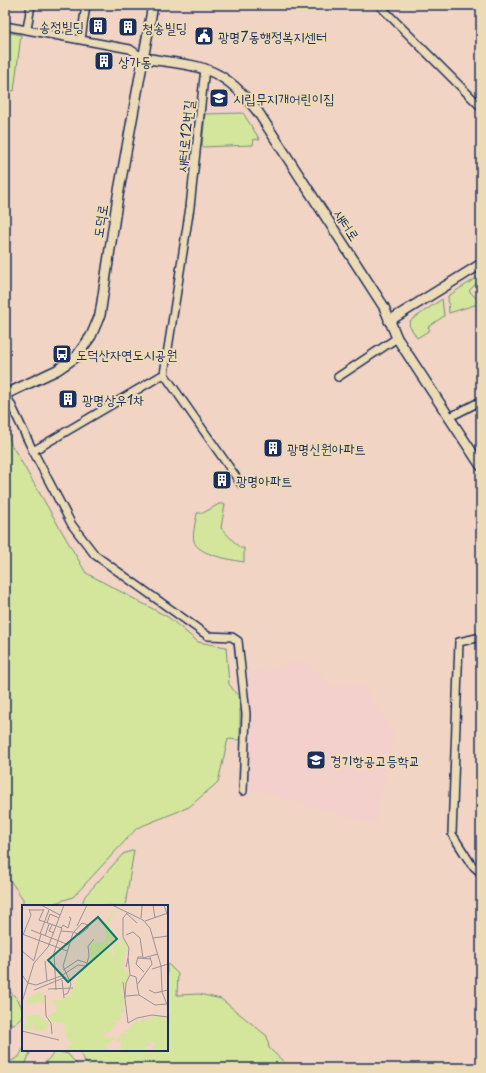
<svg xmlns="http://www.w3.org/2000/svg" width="486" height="1073" font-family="'Playpen Sans','Poor Story',sans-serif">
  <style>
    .built { fill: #f4d0cc }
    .green { fill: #d3e69b; stroke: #778a7c }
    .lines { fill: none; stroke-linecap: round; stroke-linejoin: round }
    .minor-casing { stroke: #1b2f5e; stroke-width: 10 }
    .tertiary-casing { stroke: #1b2f5e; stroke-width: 12 }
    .minor { stroke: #eddab7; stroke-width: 7 }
    .tertiary { stroke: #eddab7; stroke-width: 9 }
    .labels { text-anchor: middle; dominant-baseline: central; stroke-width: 4; stroke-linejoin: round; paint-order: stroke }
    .poi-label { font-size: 14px; fill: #1b2f5e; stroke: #eddab7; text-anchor: start }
    .street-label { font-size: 14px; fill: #1b2f5e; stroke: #eddab7 }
    .inset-road { fill: none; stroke: #9b929b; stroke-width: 1 }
    .view { fill: #0f766e; fill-opacity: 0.15; stroke: #0f766e; stroke-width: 2 }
    .inset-edge { fill: none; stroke: #1b2f5e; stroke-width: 2 }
  </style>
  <rect width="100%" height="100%" fill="#f1d4c3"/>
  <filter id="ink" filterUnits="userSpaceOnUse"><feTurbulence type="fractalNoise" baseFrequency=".025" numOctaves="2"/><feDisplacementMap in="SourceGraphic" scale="8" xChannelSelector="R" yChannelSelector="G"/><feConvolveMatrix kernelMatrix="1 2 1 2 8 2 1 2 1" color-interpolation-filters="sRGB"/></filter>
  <g filter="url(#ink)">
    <g class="built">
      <path d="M212 88 226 95 243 113 205 114 208 91Z"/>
      <path d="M303 660 332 686 365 684 364 688 394 730 375 825 260 791H243L247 671H266Z"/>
    </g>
    <g class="green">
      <path d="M5 32 21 35 14 91 5 90Z"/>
      <path d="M243 113 260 140 254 139 253 145 202 147 205 114Z"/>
      <path d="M481 275V278L469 291 481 303 449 313 448 296Z"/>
      <path d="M442 299 444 316 428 327 430 330 417 338 409 325 410 321Z"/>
      <path d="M5 421 11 444 86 573 168 617 198 642 226 647 229 684 240 699V740L228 739 218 782 189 807 137 828 73 897 46 906H23V899L5 873Z"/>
      <path d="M219 504H225L221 528 240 548H244V562C233 560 197 555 194 541 192 533 196 521 197 513H203Z"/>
      <path d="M134 850 125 906H81L85 896 123 854Z"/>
      <path d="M167 963 178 974 177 995 199 994 221 999 267 1036 269 1048 287 1065 298 1068H92L85 1061 79 1050H167Z"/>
      <path d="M5 989C16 995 23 1004 23 1017L14 1024 5 1022Z"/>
      <path d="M23 1049 31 1050 24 1068 5 1066V1058L11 1061 19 1057Z"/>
      <path d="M56 1051 68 1054 80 1068H40Z"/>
    </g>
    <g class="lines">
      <defs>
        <g id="minor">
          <path d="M379 5 481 107"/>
          <path d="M5 26 130 49 143 58"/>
          <path d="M27 29 31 5"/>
          <path d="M81 39 86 5"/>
          <path d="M164 374 241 484"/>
          <path d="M338 377 397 338"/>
          <path d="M6 394 33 451 164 374 190 207 205 68"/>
          <path d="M450 417 481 401"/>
          <path d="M33 451 72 525 95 555 208 636 232 637 238 641 246 714 243 791"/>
          <path d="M481 637 459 642 452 834 471 864 481 873"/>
        </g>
        <g id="tertiary">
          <path d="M143 58C200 67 220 63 258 112L384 307 397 338 481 466"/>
          <path d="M389 321 481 264"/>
          <path d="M6 394 57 370 76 357 91 336 100 315 118 196 153 5"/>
        </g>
      </defs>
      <use href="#minor" class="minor-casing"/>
      <use href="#tertiary" class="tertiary-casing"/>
      <use href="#minor" class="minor"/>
      <use href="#tertiary" class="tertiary"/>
    </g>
  </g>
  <defs>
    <symbol id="building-square" viewBox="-11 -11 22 22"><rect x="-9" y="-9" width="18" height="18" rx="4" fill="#1b2f5e" stroke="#eddab7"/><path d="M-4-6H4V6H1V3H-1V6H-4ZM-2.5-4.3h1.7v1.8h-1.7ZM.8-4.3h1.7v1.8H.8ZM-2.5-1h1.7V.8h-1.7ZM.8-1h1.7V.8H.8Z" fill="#fff"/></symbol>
    <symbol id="civic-square" viewBox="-11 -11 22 22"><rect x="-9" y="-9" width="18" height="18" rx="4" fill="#1b2f5e" stroke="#eddab7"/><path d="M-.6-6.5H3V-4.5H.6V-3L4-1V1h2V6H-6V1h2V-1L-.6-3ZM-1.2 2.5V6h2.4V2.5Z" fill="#fff"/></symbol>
    <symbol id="school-square" viewBox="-11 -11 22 22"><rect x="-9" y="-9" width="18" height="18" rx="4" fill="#1b2f5e" stroke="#eddab7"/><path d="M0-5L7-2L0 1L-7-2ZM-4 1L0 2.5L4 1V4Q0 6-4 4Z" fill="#fff"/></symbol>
    <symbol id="bus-square" viewBox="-11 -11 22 22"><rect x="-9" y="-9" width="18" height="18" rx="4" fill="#1b2f5e" stroke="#eddab7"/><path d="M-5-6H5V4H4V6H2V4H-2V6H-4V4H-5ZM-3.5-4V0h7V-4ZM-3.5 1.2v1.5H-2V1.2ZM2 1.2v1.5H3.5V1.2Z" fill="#fff"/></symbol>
  </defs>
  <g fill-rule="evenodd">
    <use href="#building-square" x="87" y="15" width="22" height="22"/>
    <use href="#building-square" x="117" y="16" width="22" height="22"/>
    <use href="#civic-square" x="193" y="25" width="22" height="22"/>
    <use href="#building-square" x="93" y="50" width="22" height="22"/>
    <use href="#school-square" x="208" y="87" width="22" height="22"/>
    <use href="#bus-square" x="51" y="343" width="22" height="22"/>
    <use href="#building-square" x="57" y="388" width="22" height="22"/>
    <use href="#building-square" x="262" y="437" width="22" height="22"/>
    <use href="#building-square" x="211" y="469" width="22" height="22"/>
    <use href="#school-square" x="305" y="749" width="22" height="22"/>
  </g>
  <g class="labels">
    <g class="poi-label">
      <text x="84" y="26" text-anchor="end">송정빌딩</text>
      <text x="142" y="27">청송빌딩</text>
      <text x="218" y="36">광명7동행정복지센터</text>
      <text x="118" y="61">상가동</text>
      <text x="233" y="98">시립무지개어린이집</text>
      <text x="76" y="354">도덕산자연도시공원</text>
      <text x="82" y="399">광명상우1차</text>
      <text x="287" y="448">광명신원아파트</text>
      <text x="236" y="480">광명아파트</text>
      <text x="330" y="760">경기항공고등학교</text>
    </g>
    <g class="street-label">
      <text transform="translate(185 136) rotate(-84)">새터로12번길</text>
      <text transform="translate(100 221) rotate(-81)">도덕로</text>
      <text transform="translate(347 225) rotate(57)">새터로</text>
    </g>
  </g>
  <g transform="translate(22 905)">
    <rect width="146" height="146" fill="#f1d4c3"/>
    <path d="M90 8 93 10H90L87 19 91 29H94L91 34 94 33 95 37 94 34 88 37V34L84 38 90 46 88 49 92 50 91 35 97 39V37L102 43 97 32 103 36 106 45 102 50V68L106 67 107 71 102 86 101 74 99 83 103 101 98 99 103 108 98 107 97 109 100 112 97 116 85 112 95 118 86 128 75 121 85 130H79L84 133 94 132 82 141 90 146H42L50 138 43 130 45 127 42 125 43 118 31 117 26 111 35 106 33 104 36 102 30 95H40L49 90 56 70 66 59 69 50 66 41 73 36 80 38 83 35V19ZM16 87 21 91 23 99 16 96 5 100V92H10L9 89 13 91ZM12 110H18L21 115 27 116 25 123 19 126 18 122 16 127 12 124 11 117 10 123 8 118 9 125 2 123 1 119 6 118 4 111ZM131 111 146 113V145L135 146 131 144 133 137 125 136 129 139 122 143 125 146H100L99 136 103 131 96 137 94 135 101 128 106 129V127L101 126 106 125 115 114 117 120 121 113 127 116Z" fill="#d3e69b"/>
    <path class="inset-road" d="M19 0 38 10M90 0 121 15 128 23 139 61 140 87 146 102M131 0 133 13M142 0 146 12M22 4 17 15 40 23 32 48 34 85M7 5H21M106 7 101 13V32L107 43 106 53M104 8 115 18M119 13 120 1 123 0M123 16 146 8M25 18 28 9 37 13M30 20 27 26 32 28M55 21 65 0M39 23 41 20 46 23 49 13 47 12M9 25 47 40M39 26 51 27M52 27 57 30 66 23V20L60 18M0 29 45 46M18 29 27 5M1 30 9 10 7 4M104 30 111 27 118 33 121 53 136 49M23 31 27 19M131 33 146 31M0 46 12 56M120 52H116L114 59 122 67M128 52 130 59 115 80 117 90 133 100 144 99M115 53 129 54M12 55 19 29M23 56 25 76M65 58 67 51 66 41 72 34M104 62 106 53 108 70 114 72 115 79M130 64 146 59M0 70 6 78 14 80 39 71 56 60 64 61 65 58 56 55 41 65M40 75 42 93M101 77 106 118 115 113 130 110 146 112M26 84 51 83M12 85 44 72M127 85 133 88 146 85M23 90 24 111 29 118 30 129M42 90 46 88 49 79 41 61 51 28 60 18M104 91 117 90M103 93 104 78 108 70M0 97 12 58 26 42 42 0M0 126 37 135"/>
    <path class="view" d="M76 12 95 34 46 77 26 55Z"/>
    <rect width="146" height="146" class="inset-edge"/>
  </g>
  <rect width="486" height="1073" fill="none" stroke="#eddab7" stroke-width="20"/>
  <rect x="10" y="10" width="466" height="1053" fill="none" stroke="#1b2f5e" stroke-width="1.5" filter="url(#ink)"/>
</svg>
